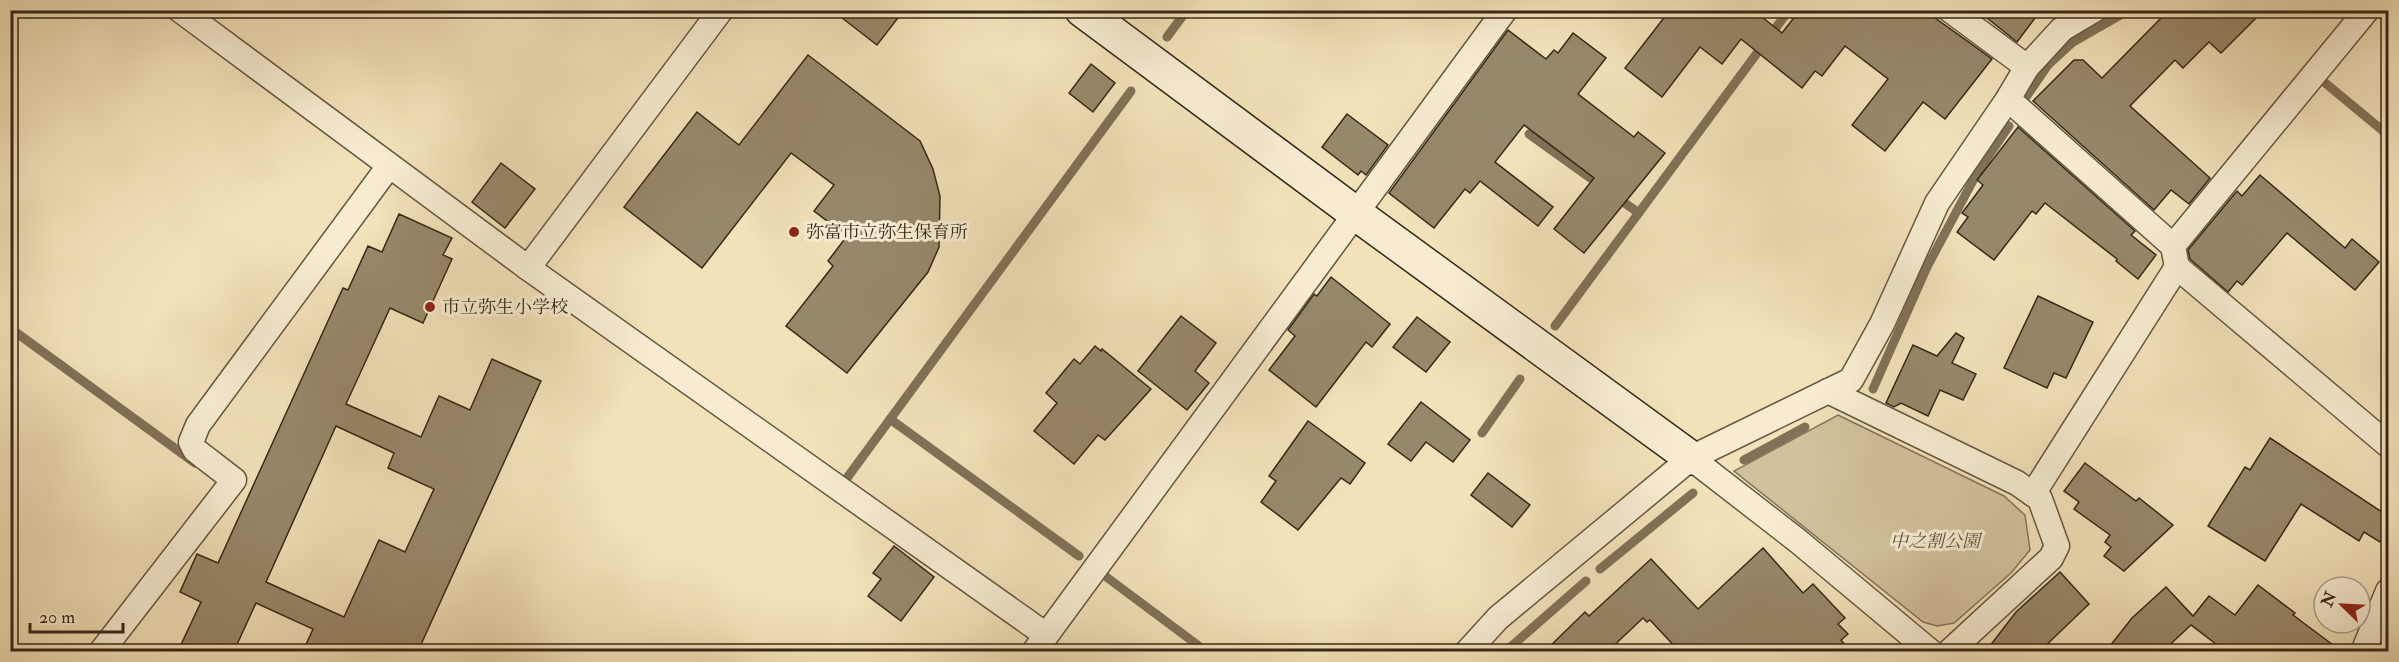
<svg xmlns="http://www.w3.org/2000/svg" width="2399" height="662" font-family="'IM FELL Double Pica','Noto Serif JP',serif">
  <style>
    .green { fill: #d2c19d; stroke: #84745a; stroke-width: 1.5 }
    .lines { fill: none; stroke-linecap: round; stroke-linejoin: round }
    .stream { stroke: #817157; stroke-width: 9 }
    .building { fill: #98886b; stroke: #372717; stroke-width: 1.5; fill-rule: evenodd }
    .lane-casing { stroke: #665640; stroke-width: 15 }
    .street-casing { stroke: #665640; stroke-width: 27 }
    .secondary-casing { stroke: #372717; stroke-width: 36 }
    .lane { stroke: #f7ecd2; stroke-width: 12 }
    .street { stroke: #f7ecd2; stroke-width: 24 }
    .secondary { stroke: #f7ecd2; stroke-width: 33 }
    .poi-dot { fill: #8f2418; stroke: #f7ecd2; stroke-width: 2 }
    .labels { text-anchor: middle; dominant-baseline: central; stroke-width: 6; stroke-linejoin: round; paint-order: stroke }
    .poi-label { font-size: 18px; fill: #372717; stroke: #f7ecd2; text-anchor: start }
    .park-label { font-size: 18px; font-style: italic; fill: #5e4e38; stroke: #f7ecd2 }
  </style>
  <rect width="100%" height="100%" fill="#f2e1b9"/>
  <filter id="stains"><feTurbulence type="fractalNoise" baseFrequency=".00333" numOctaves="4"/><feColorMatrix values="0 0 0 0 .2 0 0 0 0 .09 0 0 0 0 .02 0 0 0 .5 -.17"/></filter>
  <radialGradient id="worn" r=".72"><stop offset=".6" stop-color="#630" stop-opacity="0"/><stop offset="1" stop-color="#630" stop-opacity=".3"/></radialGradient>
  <path class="green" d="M1838 415 2004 496 2025 515 2030 550 2011 573 1954 623 1937 626 1923 622 1734 471Z"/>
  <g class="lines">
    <g class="stream">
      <path d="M1167 37 1187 10"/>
      <path d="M2324 82 2388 135"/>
      <path d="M2026 97 2048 65 2073 42 2129 10"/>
      <path d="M1529 134 1603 187"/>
      <path d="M1616 197 1639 213"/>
      <path d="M1555 326 1789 10"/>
      <path d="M10 328 195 463"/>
      <path d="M1873 389 1927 267 1977 173 2009 126"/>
      <path d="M890 419 1079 556"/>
      <path d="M1482 433 1520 379"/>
      <path d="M1744 460 1805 427"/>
      <path d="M844 482 1131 91"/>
      <path d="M1600 569 1693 493"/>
      <path d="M1105 576 1207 652"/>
      <path d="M1505 652 1586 581"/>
    </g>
  </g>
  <g class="building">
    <path d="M832 10H904L877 45Z"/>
    <path d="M1670 10H1753L1782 33 1800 10H1924L1992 59 1945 119 1923 102 1885 151 1852 125 1888 79 1845 46 1822 76 1815 71 1802 88 1741 39 1722 64 1700 47 1662 97 1625 68Z"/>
    <path d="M1977 10H2041L2017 42Z"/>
    <path d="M2169 10H2264L2221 53 2209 42 2183 68 2175 60 2130 106 2210 178 2189 204 2171 190 2154 210 2033 101 2074 60H2083L2102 78Z"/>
    <path d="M1508 30 1546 59 1554 50 1558 53 1573 33 1606 58 1578 94 1634 137 1638 132 1665 153 1584 253 1554 229 1594 178 1524 125 1495 162 1553 207 1538 226 1480 181 1470 193 1465 189 1434 228 1389 193Z"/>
    <path d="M808 55 920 141 933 169 940 196 939 247 928 272 847 373 786 326 833 266 828 261 847 236 814 211 834 185 791 153 702 268 624 207 697 112 739 145Z"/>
    <path d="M1091 64 1115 83 1093 112 1069 93Z"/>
    <path d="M1347 114 1388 145 1366 175 1361 171 1358 175 1322 147Z"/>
    <path d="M2018 127 2135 231 2131 235 2156 255 2138 279 2116 261 2117 259 2045 203 2036 214 2032 211 1994 260 1957 232 1968 217 1962 213 1983 185 1977 180Z"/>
    <path d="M501 163 535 189 505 228 472 202Z"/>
    <path d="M2260 175 2345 248 2352 239 2379 262 2355 290 2287 233 2242 285 2237 281 2228 292 2190 259 2188 250 2237 191 2242 196Z"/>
    <path d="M399 214 452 238 443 255 452 259 423 323 390 308 346 404 421 437 439 396 470 410 492 359 541 381 418 651H303L313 629 256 603 234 651H178L201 602 180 592 197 554 218 563 343 288 348 290 368 246 382 252ZM336 426 394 453 388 468 434 489 405 552 379 540 344 617 266 582Z"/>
    <path d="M1331 277 1390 324 1372 347 1366 342 1316 407 1269 370 1295 336 1288 330 1314 294 1317 296Z"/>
    <path d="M2038 296 2093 322 2066 378 2054 373 2047 388 2004 368Z"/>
    <path d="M1181 316 1216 343 1195 371 1209 383 1187 410 1138 371Z"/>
    <path d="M1417 317 1450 342 1426 372 1393 347Z"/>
    <path d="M1956 333 1964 338 1952 363 1976 374 1963 400 1940 390 1928 416 1901 403 1894 407 1886 403 1913 345 1937 356Z"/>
    <path d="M1095 346 1101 351 1102 349 1151 389 1105 440 1098 435 1074 464 1034 431 1057 403 1046 393 1074 359 1080 364Z"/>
    <path d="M1421 402 1470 440 1453 462 1426 442 1411 461 1388 444Z"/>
    <path d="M1308 421 1365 463 1350 484 1341 478 1298 530 1261 502 1276 481 1269 476Z"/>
    <path d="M2270 438 2388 516V528L2380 542 2364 532 2359 541 2301 504 2265 561 2208 526 2245 467 2250 470Z"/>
    <path d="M2085 463 2136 501 2139 498 2173 525 2124 571 2104 556 2111 547 2105 542 2110 535 2074 509 2079 502 2064 491Z"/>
    <path d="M1488 473 1530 505 1512 527 1471 495Z"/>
    <path d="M894 546 934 577 901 621 868 596 881 579 873 573Z"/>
    <path d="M1763 548 1803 593 1813 584 1845 618 1838 624 1848 634 1841 640 1850 651H1679L1650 620 1647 622 1643 618 1608 651H1545L1585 612 1589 616 1651 559 1698 609Z"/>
    <path d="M2060 572 2089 604 2040 651H1986L2016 612Z"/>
    <path d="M2258 585 2295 613 2293 615 2341 651H2225L2191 625 2163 651H2106L2132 618 2166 587 2193 616 2209 596 2235 615Z"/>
  </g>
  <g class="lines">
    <defs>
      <path id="lane" d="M2373 632 2388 638"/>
      <g id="street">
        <path d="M180 10 528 268 721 10"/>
        <path d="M1950 10 2027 67"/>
        <path d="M2008 99 2173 246 2177 267 2388 445"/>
        <path d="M2173 246 2367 10"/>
        <path d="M528 268 1046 635"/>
        <path d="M1828 391 2017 483 2040 499 2057 546 2051 558 1949 652"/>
        <path d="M1691 458 1798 541 1931 652"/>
        <path d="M2033 494 2177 267"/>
        <path d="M101 652 234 480 195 450 191 442 198 425 389 166"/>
        <path d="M1034 652 1505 10"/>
        <path d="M1467 652 1498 618 1691 458 1851 380 1882 324 1937 203 2008 99 2027 67 2062 29 2094 10"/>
        <path d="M2363 652 2388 591"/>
      </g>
      <path id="secondary" d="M1082 10 1355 213 1691 458"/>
    </defs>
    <use href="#lane" class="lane-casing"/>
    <use href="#street" class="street-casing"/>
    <use href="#secondary" class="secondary-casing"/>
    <use href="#lane" class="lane"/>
    <use href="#street" class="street"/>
    <use href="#secondary" class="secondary"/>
  </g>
  <g class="poi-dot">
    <circle cx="794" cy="232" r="6"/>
    <circle cx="430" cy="307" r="6"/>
  </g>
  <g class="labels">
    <g class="poi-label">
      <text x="806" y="232">弥富市立弥生保育所</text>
      <text x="442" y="307">市立弥生小学校</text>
    </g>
    <g class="park-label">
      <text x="1935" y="541">中之割公園</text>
    </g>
  </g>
  <rect width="2399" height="662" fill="none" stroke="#f2e1b9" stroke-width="36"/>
  <rect x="12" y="12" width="2375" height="638" fill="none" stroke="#372717" stroke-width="3"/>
  <rect x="18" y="18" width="2363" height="626" fill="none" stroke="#372717" stroke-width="1.5"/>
  <g transform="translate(2342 605) rotate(294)"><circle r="28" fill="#f7ecd2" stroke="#aa9d87" stroke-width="1.5"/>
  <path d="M0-4.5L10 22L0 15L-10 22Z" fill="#8f2418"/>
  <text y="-9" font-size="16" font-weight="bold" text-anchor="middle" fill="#372717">N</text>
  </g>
  <path d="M30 623v9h93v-9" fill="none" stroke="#372717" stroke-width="3"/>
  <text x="39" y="623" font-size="18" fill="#372717" stroke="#f7ecd2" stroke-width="4.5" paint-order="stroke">20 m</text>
  <rect width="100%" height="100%" filter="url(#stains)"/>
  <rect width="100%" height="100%" fill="url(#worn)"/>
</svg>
